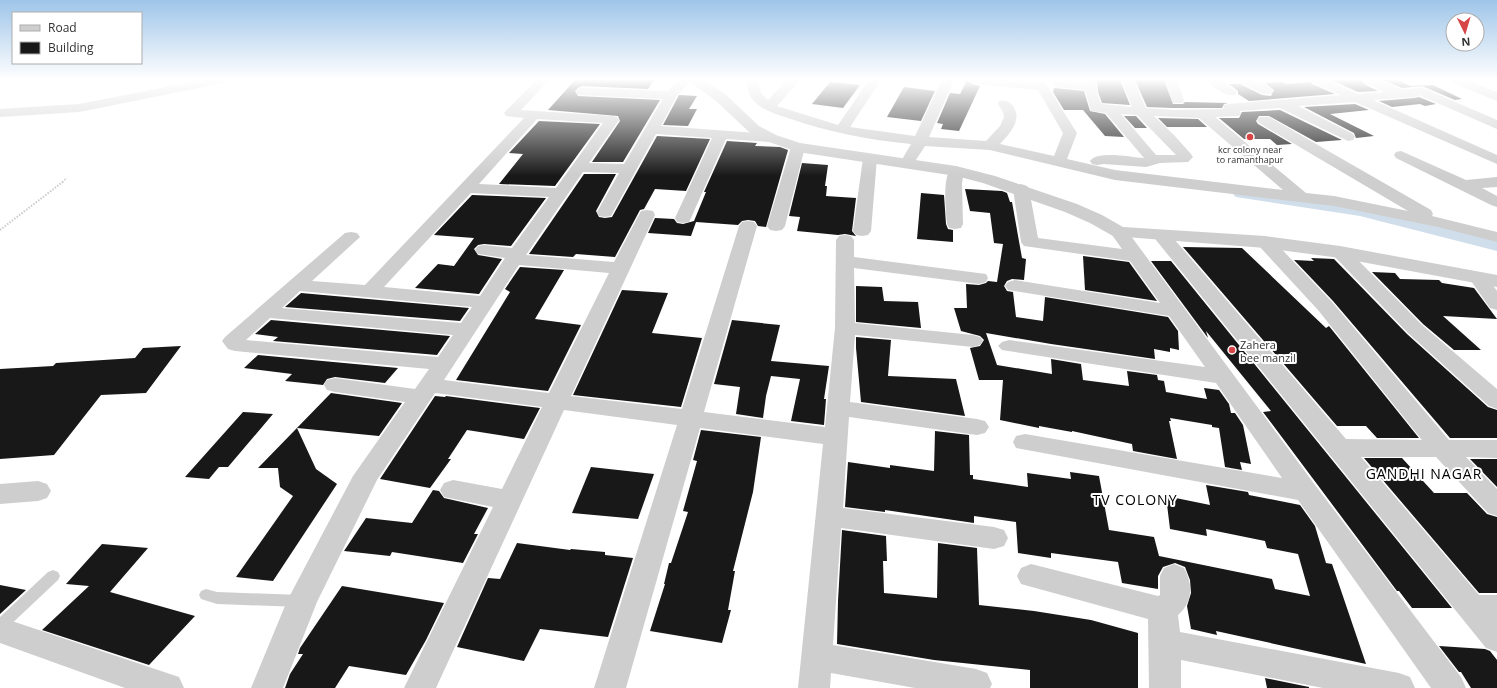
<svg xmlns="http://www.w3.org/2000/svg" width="1497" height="688" font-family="'Open Sans',sans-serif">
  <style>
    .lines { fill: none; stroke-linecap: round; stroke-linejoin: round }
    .canal { fill: #cfdeea; fill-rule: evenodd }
    .building { fill: #181818 }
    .path-far1 { stroke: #cbcbcb; stroke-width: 1.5; stroke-dasharray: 1.5 1.5; stroke-linecap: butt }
    .path { stroke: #cbcbcb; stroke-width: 2; stroke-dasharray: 1.5 1.5; stroke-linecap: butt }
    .service { fill: #cecece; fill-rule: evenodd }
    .minor { fill: #cecece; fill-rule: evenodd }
    .tertiary { fill: #cecece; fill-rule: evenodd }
    .poi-dot { fill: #d74547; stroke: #fff; stroke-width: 1.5 }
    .labels { text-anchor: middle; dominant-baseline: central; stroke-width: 4; stroke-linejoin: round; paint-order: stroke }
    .far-poi-label { font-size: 9px; fill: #313131; stroke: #fff }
    .poi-label { font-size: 11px; fill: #313131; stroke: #fff; text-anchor: start }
    .near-neighbourhood-label { font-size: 14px; letter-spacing: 1px; fill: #000; stroke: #fff }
  </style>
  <rect width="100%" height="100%" fill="#fff"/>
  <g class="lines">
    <path class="canal" d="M1241 189 1360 206 1497 241V251L1360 216 1236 197 1233 194 1236 191Z"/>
  </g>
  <g class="building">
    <path d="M575 80H654L648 89 582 86 578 88 575 91 578 96 660 100 623 162H592L620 121 618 116 548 110Z"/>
    <path d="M967 80 972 84 980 86 959 131 941 129 943 124 937 123 950 93 960 94Z"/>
    <path d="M1097 80H1120L1130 105 1102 103 1098 92Z"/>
    <path d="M1135 80H1164L1173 104H1183L1185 102 1228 103 1224 104 1222 108H1173L1147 107Z"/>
    <path d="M1331 80H1362L1364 84 1378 91 1358 92Z"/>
    <path d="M1383 80H1397L1411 86 1433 85 1462 99 1455 100 1422 86 1402 88Z"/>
    <path d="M830 82 860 85 843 108 812 104Z"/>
    <path d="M1282 82 1287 84 1311 82 1312 84 1335 94 1249 101 1238 94V91L1229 84H1240L1262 95 1271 96 1274 90 1265 83Z"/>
    <path d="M904 87 935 91 921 121 887 117Z"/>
    <path d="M1054 88 1084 91 1090 111 1105 114 1124 137 1105 136 1083 110H1064L1053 92Z"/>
    <path d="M679 95 697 96 689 109H697L688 126 663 125Z"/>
    <path d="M1419 97 1436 104 1425 106 1420 104 1392 107 1379 101 1414 98Z"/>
    <path d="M1355 104 1369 110 1330 114 1374 136 1356 138 1354 133 1304 107Z"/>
    <path d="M1280 110 1342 140 1316 142 1269 116H1259L1256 121 1258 124 1292 144 1277 145 1270 139H1244L1219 118H1239L1242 112Z"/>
    <path d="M1124 116H1136L1147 128H1135Z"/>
    <path d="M1158 118 1198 119 1207 127H1167Z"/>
    <path d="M539 121 600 124 555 186 499 184 523 154 509 153Z"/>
    <path d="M657 136 710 139 686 191 655 189 644 209 640 210 615 257 576 254 573 257 529 254 584 174H616L596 211 599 217 605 218 612 217Z"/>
    <path d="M727 141 757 143 755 146 780 147 788 150 766 227 758 226 755 221 748 220 742 221 738 225 696 222 691 236 648 233 655 218 674 219 677 223 683 224 694 221 706 192H704Z"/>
    <path d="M802 163 828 165 825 186H827L826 196 856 198 852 231 856 236 845 234 838 235 797 231 800 217 789 216Z"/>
    <path d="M965 189 1002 191 1007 193 1010 202H1012L1022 258 1026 259 1024 280 1012 279 1007 281 1004 286 1007 291 1013 292 1016 317 1043 321 1045 297 1168 317 1178 331 1179 350 1170 348V352L1154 349 1155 359 1051 344 986 333 997 365 1052 374 1051 359 1081 364 1083 380 1129 386 1127 371 1157 375 1158 380 1164 381 1166 392 1207 399 1204 388 1219 390 1229 404 1231 413H1235L1243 425 1251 464 1240 462 1242 470 1225 467 1219 428 1212 427V425L1170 418 1171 421H1169L1177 459 1133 451 1132 444 1072 431V432L1039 426V428L1000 420 1003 380H979L970 348 980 346 984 340 980 336 961 331 954 308H967L966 284 979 285 986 283 988 281 997 282 1003 244 994 243 990 213 970 211Z"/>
    <path d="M921 193 944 195 946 224 948 229 953 230V242L917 239Z"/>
    <path d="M472 195 546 198 511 246 484 244 478 245 474 249 478 255 502 259 479 294 415 288 438 264 454 266 474 238 434 235Z"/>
    <path d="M1183 247 1242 248 1326 328 1329 326 1419 438H1377L1366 426H1337Z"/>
    <path d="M1083 256 1129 262 1157 301 1085 290Z"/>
    <path d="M1311 258 1334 259 1407 334 1488 407 1497 410V438H1450L1333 301 1294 260 1314 261Z"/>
    <path d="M1151 261H1171L1452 608H1412L1399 591H1397L1263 412 1271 411 1206 331 1208 338Z"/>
    <path d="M520 267 564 270 535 319 581 325 548 391 456 380 510 292 505 289Z"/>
    <path d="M1372 272 1395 273 1400 279 1439 280 1442 283 1474 288 1497 319 1443 316 1481 350H1454L1423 324Z"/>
    <path d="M856 286 882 287 884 301 918 302 921 328 856 322Z"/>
    <path d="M622 290 668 293 652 333 702 338 681 407 573 395Z"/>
    <path d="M301 293 469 308 460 321 285 307Z"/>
    <path d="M271 320 450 336 437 355 273 341 278 337 255 334Z"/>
    <path d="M732 320 780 325 771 361 829 366 824 399H826L824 425 791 421 800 379 771 376 766 396 763 418 736 414 740 387 714 384Z"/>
    <path d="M856 337 891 340 888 376 956 379 965 416 861 402 856 348Z"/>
    <path d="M181 346 146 393 101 395 54 455 0 459V369L53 366 56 363 135 358 143 348Z"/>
    <path d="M258 355 398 368 385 383 335 377 327 379 323 385 285 381 292 374 244 368Z"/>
    <path d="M331 393 402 403 379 436 297 428 316 469 337 484 273 581 236 577 293 496 280 487 278 468H258Z"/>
    <path d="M435 396 445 397 446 396 540 408 524 439 467 430 448 459H451L430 488 380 479Z"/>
    <path d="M243 412 273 414 228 467H219L209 479 185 477Z"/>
    <path d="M701 430 761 437 753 492 733 571H735L728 610H731L722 643 650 631 665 584H664L669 563H671L688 512 683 511 697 461 693 460Z"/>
    <path d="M935 431 969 435 970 475H973V479L1028 487 1027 473 1071 479 1070 472 1099 476 1109 530 1154 537 1159 556 1272 579 1275 589 1310 596 1298 554 1267 548 1265 541 1206 529 1207 536 1170 529 1166 496 1210 505 1206 485 1248 492 1249 495 1300 505 1315 526 1326 563 1332 564 1366 664 1216 631 1217 635 1191 629 1187 606 1191 593 1190 580 1185 567 1175 563 1163 567 1158 576V589L1122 583 1118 562 1051 553V558L1018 553 1016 522 974 516V523L885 510V512L845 507 848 462 890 468V465L934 471Z"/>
    <path d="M1364 458H1402L1434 493H1467L1487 514 1497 517V593H1479Z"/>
    <path d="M1470 459H1497V487Z"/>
    <path d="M591 467 654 474 638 519 572 513Z"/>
    <path d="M433 490 439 491 444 498 488 508 474 534H478L463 563 392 552 390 556 344 551 366 518 412 523Z"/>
    <path d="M842 530 886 536 887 561H883L884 593 937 598 938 543 977 548 979 605 1034 611 1091 620 1138 633V688H1030V670L934 660 837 644 838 601Z"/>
    <path d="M517 543 570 550 571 549 605 552V555L633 558 608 637 540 629 524 661 457 647 488 578 500 579Z"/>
    <path d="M102 544 148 548 110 592 195 616 149 665 42 630 89 586 66 584Z"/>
    <path d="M0 585 26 590 0 614Z"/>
    <path d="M342 586 444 603 426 640 406 675 349 666 335 688H285L290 674 303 654H298L300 648Z"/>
    <path d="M1439 646 1485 649 1490 651 1497 660V688H1471L1461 672H1459Z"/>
    <path d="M1265 678 1309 687V688H1267Z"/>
  </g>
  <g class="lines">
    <path class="path-far1" d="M62 182 67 178"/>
    <path class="path" d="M0 230 64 181"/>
    <g class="service">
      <path d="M53 570 58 572 60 576 58 580 5 630 0 632V617L48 572Z"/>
      <path d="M206 589 217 592 300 595 305 597 307 601 305 605 300 607 217 604 201 599 199 595 201 591Z"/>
    </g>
    <g class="minor">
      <path d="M536 80H549L521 110 612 116 617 117 619 120 589 163 624 164 663 99 578 95 576 92 578 89 582 88 668 91 678 80H691L676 97 661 126 771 134 776 135 778 138 776 141 771 142 726 139 691 218 689 222 683 223 677 222 675 218 712 138 656 134 611 216 605 217 599 216 597 212 619 173 583 172 526 255 614 262 641 211 647 210 653 211 655 215 571 396 682 409 739 226 742 222 748 221 754 222 757 226 704 412 825 427 835 328 836 240 839 236 845 235 851 236 854 240V257L986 274 988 278 986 282 979 284 854 268 855 323 973 335 980 337 983 341 980 345 973 347 855 335 850 402 977 419 985 421 989 427 985 433 977 435 849 417 843 508 994 527 1004 530 1008 538 1004 546 994 549 841 528 833 645 976 669 987 673 992 684 990 688H915L831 673 830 688H798L823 444 700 428 626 688H594L677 425 564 410 436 688H404L493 507 444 497 440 490 444 483 453 480 502 489 542 407 435 393 377 480 317 602 283 688H251L287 601 353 476 405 402 335 392 327 390 324 385 327 380 335 378 415 389 429 369 235 351 228 349 222 341 225 337 345 233 351 232 357 233 360 237 312 281 365 285 524 118 506 116 504 113ZM537 119 603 123 556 188 479 184ZM471 193 549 197 512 248 484 245 478 246 475 250 478 254 505 258 480 296 384 287ZM519 265 609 273 549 393 444 380ZM300 291 472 307 461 323 282 308ZM270 318 453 335 438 357 246 340Z"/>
      <path d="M746 80H758L761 93 768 100 787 80H800L777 106 838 125 869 80H881L850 127 915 136 942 80H954L929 137 986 141 1000 126 1004 117 1003 112 998 104 999 101C1006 100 1009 101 1013 106 1023 120 1009 134 1000 144L1054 156 1063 133 1038 90 976 84 972 83 970 80H1009L1042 83 1046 84 1077 133 1067 159 1115 170 1283 190 1199 118 1154 116 1174 135 1191 154 1193 157 1188 162 1160 163 1146 167 1104 164 1097 165 1092 164 1090 161C1097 150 1131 157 1144 158L1106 113 1091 111 1085 90 1055 87 1053 84 1055 81 1059 80 1084 83V80H1096L1097 92 1101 104 1132 107 1121 80H1133L1146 108 1173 110 1223 109 1224 105 1229 104 1341 95 1313 83 1311 80H1327L1358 94 1384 92 1365 83 1363 80C1368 80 1374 79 1379 80 1400 86 1396 93 1421 87L1497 120V129L1419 95 1414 97 1373 100 1497 155V164L1355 102 1298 106 1353 134 1355 137 1353 140 1348 141 1280 108 1239 111 1241 113 1239 116 1215 117 1306 193 1334 196 1408 211 1259 123 1257 120 1259 117H1269L1431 210 1433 214 1432 216 1497 232V242L1438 227 1334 206 1115 180 990 150 925 146 912 166 907 167 902 166 900 163 911 144C869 140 828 132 788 118 776 114 764 111 755 102 748 96 748 89 746 80ZM1121 114 1137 115 1176 155H1156Z"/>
      <path d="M1165 80H1177L1184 100 1183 103H1173Z"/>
      <path d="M1207 80H1221L1237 92 1235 95C1226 97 1212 87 1207 80Z"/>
      <path d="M1239 80C1250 79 1266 81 1273 91L1271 94H1263L1241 83Z"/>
      <path d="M1451 80H1467L1497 92V101L1453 83Z"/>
      <path d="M798 143 803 144 805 147 785 226 782 230 776 231 770 230 767 226 791 147 793 144Z"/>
      <path d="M1401 151 1466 180 1497 177V187L1482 188 1497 196V207L1491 205 1396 158 1394 155 1396 152Z"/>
      <path d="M870 154 875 155 877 158 871 231 868 235 862 236 856 235 853 231 863 158 865 155Z"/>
      <path d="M956 166 961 168 964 171 962 183 963 224 961 228 955 229 949 228 947 224C946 209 942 180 951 168Z"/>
      <path d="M1021 184 1027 186 1029 189 1038 238 1122 249 1110 232 1113 228 1119 227 1125 228 1315 485 1461 677 1466 688H1431L1298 500 1016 448 1013 442 1016 436 1025 434 1282 478 1216 383 1002 350 998 346 1002 342 1009 340 1205 367 1169 316 1008 290 1005 286 1008 282 1015 280 1160 303 1130 261 1024 246 1021 242 1013 189 1015 186Z"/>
      <path d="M1162 231 1168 232 1346 439 1422 440 1318 310 1259 246 1256 242 1259 238 1265 237 1271 238 1332 302 1449 440H1497V458L1466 457 1497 489V516L1488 513 1436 457H1361L1479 595H1497V652L1486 648 1156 240 1153 236 1156 232Z"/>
      <path d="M1340 247 1346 248 1422 325 1497 389V409L1489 406 1408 333 1334 256 1331 252 1334 248Z"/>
      <path d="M1478 272 1485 274 1497 291V310L1490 308 1469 278 1471 274Z"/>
      <path d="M38 481 47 484 51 491 47 498 38 501 0 504V484Z"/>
      <path d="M1031 564 1158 596 1160 595V576L1164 568 1174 564 1184 568C1193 584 1193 602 1178 615L1180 632 1399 673 1410 677 1415 688H1323L1181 660V688H1149L1148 619 1021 584 1017 576 1021 568Z"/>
      <path d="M0 617 179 677 184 688H125L0 643Z"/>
    </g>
    <g class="tertiary">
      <path d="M202 80H225L224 83 79 112 0 117V109L79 104Z"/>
      <path d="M690 80H704L725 94 759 126 776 135 800 143 956 166 995 176 1077 204 1102 215 1123 227 1265 236 1340 246 1497 275V287L1340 258 1265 248 1113 236 1090 223 1065 212 983 183 956 176 798 152 766 141 749 132 715 100 691 83Z"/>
    </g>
  </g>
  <linearGradient id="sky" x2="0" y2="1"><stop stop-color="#9ec5e9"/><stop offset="0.45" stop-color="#fff"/><stop offset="1" stop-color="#fff" stop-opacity="0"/></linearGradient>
  <rect width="1497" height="176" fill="url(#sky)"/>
  <g class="poi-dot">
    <circle cx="1250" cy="137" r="4"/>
    <circle cx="1232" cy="350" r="4"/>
  </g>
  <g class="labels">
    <g class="far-poi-label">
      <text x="1250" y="149">kcr colony near<tspan x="1250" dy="10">to ramanthapur</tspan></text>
    </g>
    <g class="poi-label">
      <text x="1240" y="344">Zahera<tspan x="1240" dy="13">bee manzil</tspan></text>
    </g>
    <g class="near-neighbourhood-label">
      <text x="1424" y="473">GANDHI NAGAR</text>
      <text x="1135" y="499">TV COLONY</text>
    </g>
  </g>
  <rect x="12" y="12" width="130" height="52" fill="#ffffff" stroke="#adadad"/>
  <rect x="20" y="25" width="20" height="6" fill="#cecece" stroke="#adadad"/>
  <text x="48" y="32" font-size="12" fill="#313131">Road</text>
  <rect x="20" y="42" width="20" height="12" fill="#181818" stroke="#adadad"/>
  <text x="48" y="52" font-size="12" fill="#313131">Building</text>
  <g transform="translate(1465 32) rotate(175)"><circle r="19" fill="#ffffff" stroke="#adadad"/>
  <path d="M0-3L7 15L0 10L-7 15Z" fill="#d74547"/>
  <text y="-6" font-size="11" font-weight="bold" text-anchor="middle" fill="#313131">N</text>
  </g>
</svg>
